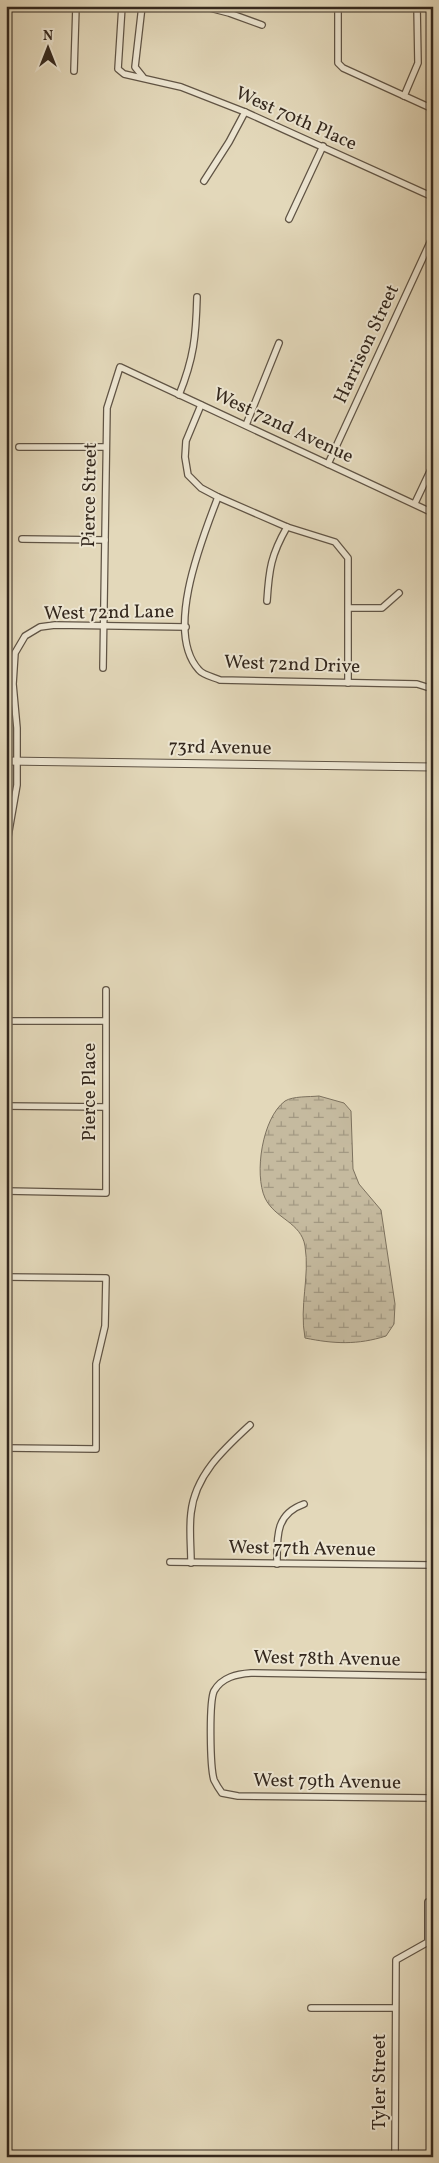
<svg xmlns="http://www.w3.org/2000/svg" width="439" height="2163" font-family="Vollkorn,serif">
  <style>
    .wetland { fill: url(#wetland-marsh); stroke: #7c715e }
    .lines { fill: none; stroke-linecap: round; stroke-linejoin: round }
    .minor-casing { stroke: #605445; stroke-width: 8 }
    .tertiary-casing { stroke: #605445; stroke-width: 9 }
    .minor { stroke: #ede6d2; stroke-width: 5.5 }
    .tertiary { stroke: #ede6d2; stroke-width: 7 }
    .labels { text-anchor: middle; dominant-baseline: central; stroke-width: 4; stroke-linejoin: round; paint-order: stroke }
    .street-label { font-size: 19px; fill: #34281e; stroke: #ede6d2 }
  </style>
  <defs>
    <pattern id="wetland-marsh" width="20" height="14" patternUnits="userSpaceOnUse" patternTransform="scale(1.25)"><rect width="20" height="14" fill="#c5ba9f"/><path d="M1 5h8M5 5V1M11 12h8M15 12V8" fill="none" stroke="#a19781"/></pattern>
  </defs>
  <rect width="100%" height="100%" fill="#e3d8ba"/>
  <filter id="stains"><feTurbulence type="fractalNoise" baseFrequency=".004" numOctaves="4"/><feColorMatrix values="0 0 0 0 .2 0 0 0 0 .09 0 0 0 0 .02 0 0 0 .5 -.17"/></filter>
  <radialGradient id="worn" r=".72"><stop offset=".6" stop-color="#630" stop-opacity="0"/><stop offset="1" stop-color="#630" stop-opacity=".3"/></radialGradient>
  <path class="wetland" d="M319 1096 344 1103 351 1111 353 1169 359 1184 381 1210 395 1304 394 1324 386 1336C358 1345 334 1344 305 1338 299 1305 310 1277 305 1246 301 1222 275 1219 265 1198 254 1174 262 1118 285 1101 293 1096 309 1097 319 1096Z"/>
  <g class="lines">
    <defs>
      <g id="minor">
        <path d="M122 6 118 69 124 74 181 87 245 112 433 197"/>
        <path d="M142 6 135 67 143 77"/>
        <path d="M202 6 229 13 262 25"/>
        <path d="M338 6V63L343 68 433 109"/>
        <path d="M74 71 76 6"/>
        <path d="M404 96 418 63 417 6"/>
        <path d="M204 181 229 142 245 112"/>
        <path d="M289 219 323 146"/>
        <path d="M179 395C194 358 196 336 197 297"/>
        <path d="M201 405 186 441 185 457 188 475 201 488 218 497 287 527 335 542 348 558V683"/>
        <path d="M246 425 279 343"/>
        <path d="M19 447H106"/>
        <path d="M328 464 433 236"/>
        <path d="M218 497C202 539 164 632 199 670 203 675 213 677 220 680L417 684 433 689"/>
        <path d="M415 503 433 465"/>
        <path d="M22 539 105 540"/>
        <path d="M267 601C269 569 271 555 287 527"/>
        <path d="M349 608H382L399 593"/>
        <path d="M103 668 107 408 120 367 433 513"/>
        <path d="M6 848 17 785V728L13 684 15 653 25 636 40 627 55 625 186 627"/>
        <path d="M6 1021H104"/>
        <path d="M6 1106 105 1107"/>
        <path d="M6 1191 106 1193V990"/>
        <path d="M6 1277 106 1278 105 1326 96 1364V1449L6 1448"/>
        <path d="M170 1562 433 1565"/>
        <path d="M191 1563C191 1546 189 1529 191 1513 195 1475 224 1449 250 1425"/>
        <path d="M277 1564C277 1537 275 1514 304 1504"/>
        <path d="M433 1676 251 1673C237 1674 222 1677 214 1691 209 1702 210 1767 214 1780 216 1784 219 1789 222 1793L238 1796 433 1798"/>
        <path d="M311 2008H395"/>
        <path d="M395 2157 396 1960 428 1942V1902"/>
      </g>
      <path id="tertiary" d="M6 761 433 767"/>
    </defs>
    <use href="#minor" class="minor-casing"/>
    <use href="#tertiary" class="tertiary-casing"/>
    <use href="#minor" class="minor"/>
    <use href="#tertiary" class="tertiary"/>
  </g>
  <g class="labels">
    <g class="street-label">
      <text transform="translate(296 119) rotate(24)">West 70th Place</text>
      <text transform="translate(367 344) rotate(-65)">Harrison Street</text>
      <text transform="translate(283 426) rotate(25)">West 72nd Avenue</text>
      <text transform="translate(90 495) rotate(-89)">Pierce Street</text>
      <text transform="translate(109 613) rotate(-1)">West 72nd Lane</text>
      <text transform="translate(292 665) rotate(2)">West 72nd Drive</text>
      <text transform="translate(220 748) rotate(1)">73rd Avenue</text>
      <text transform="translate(90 1092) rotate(-90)">Pierce Place</text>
      <text transform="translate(302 1549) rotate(1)">West 77th Avenue</text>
      <text transform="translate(327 1659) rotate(1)">West 78th Avenue</text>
      <text transform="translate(327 1782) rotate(1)">West 79th Avenue</text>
      <text transform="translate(380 2082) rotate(-90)">Tyler Street</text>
    </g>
  </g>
  <rect width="439" height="2163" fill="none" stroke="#e3d8ba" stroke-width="25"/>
  <rect x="8" y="8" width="424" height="2148" fill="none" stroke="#34281e" stroke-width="2.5"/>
  <rect x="12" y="12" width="414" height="2138" fill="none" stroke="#34281e"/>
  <g transform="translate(48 48)" stroke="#ede6d2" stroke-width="4" paint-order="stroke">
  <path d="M0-4L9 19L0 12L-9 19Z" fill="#34281e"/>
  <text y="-8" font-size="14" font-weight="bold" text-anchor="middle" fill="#34281e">N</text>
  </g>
  <rect width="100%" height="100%" filter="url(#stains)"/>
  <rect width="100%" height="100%" fill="url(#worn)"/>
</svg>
